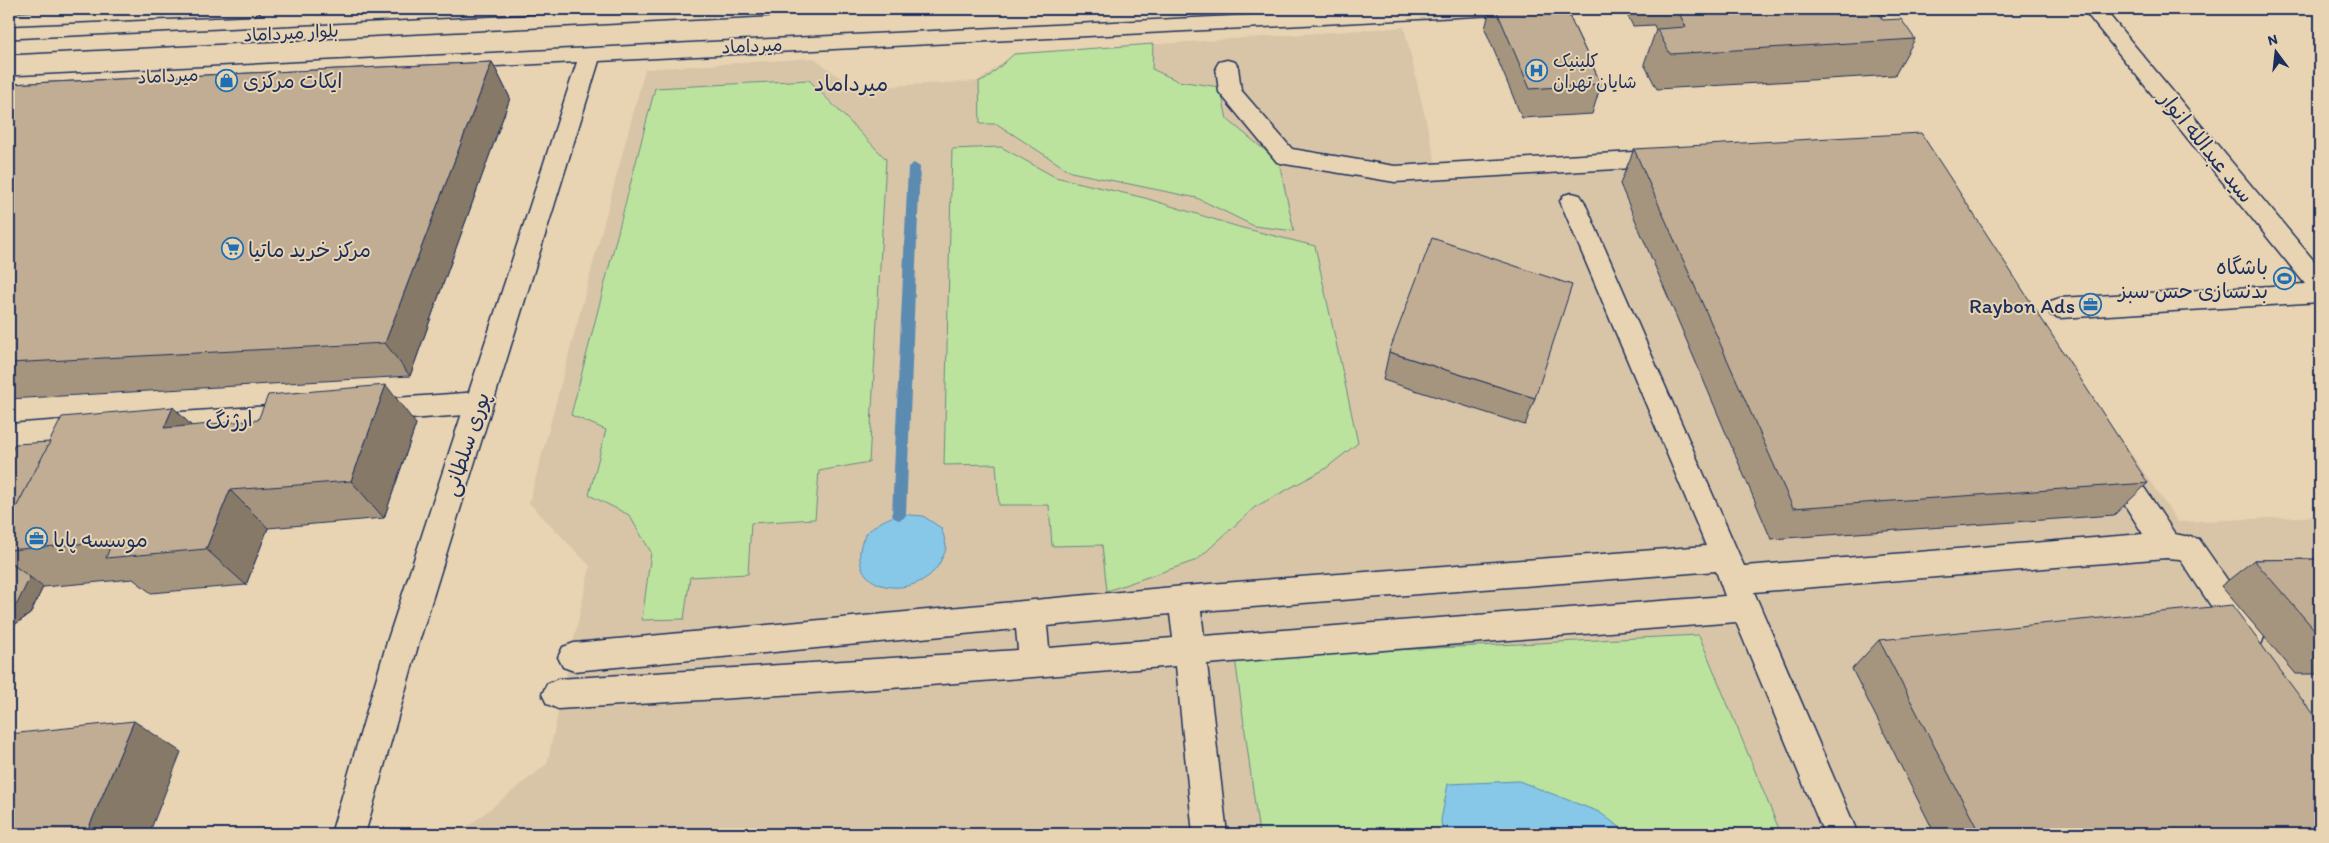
<svg xmlns="http://www.w3.org/2000/svg" width="2329" height="843" font-family="Itim,'Playpen Sans Arabic',sans-serif">
  <style>
    .built { fill: #d8c5a8 }
    .green { fill: #bbe39e; stroke: #6b897e }
    .water { fill: #87c8e8; stroke: #5c8bb1 }
    .lines { fill: none; stroke-linecap: round; stroke-linejoin: round }
    .stream { fill: #5c8bb1; fill-rule: evenodd }
    .minor-casing { stroke: #1b2f5e; stroke-width: 3 }
    .major-casing { stroke: #1b2f5e; stroke-width: 3 }
    .minor { fill: #e8d4b2; fill-rule: evenodd }
    .major { fill: #e8d4b2; fill-rule: evenodd }
    .wall { fill: #a6957e; stroke: #1b2f5e }
    .shaded-wall { fill: #877967; stroke: #1b2f5e }
    .building { fill: #c1ad93; stroke: #1b2f5e }
    .labels { text-anchor: middle; dominant-baseline: central; stroke-width: 4; stroke-linejoin: round; paint-order: stroke }
    .far-street-label { font-size: 18px; fill: #1b2f5e; stroke: #e8d4b2 }
    .far-poi-label { font-size: 18px; fill: #1b2f5e; stroke: #e8d4b2; text-anchor: start }
    .poi-label { font-size: 21px; fill: #1b2f5e; stroke: #e8d4b2; text-anchor: start }
    .street-label { font-size: 21px; fill: #1b2f5e; stroke: #e8d4b2 }
    .neighbourhood-label { font-size: 22px; fill: #1b2f5e; stroke: #e8d4b2 }
  </style>
  <rect width="100%" height="100%" fill="#e8d4b2"/>
  <filter id="ink" filterUnits="userSpaceOnUse"><feTurbulence type="fractalNoise" baseFrequency=".02" numOctaves="2"/><feDisplacementMap in="SourceGraphic" scale="10" xChannelSelector="R" yChannelSelector="G"/><feConvolveMatrix kernelMatrix="1 2 1 2 8 2 1 2 1" color-interpolation-filters="sRGB"/></filter>
  <g filter="url(#ink)">
    <path class="built" d="M1404 27 1436 163 1918 144 2178 522 2320 516V834H458L547 764 590 566 529 503 645 69 814 58 854 88 979 81 1014 54Z"/>
    <g class="green">
      <path d="M1153 44 1152 69 1178 81 1220 87 1227 119 1279 162 1294 231 1254 226 1197 198 1071 172 997 124H980L979 81 985 80 1014 54Z"/>
      <path d="M809 80 886 159 869 462 819 471 815 519 751 523 748 574 690 577 684 619 642 620 651 552 629 515 589 495 606 430 571 415 655 88Z"/>
      <path d="M1001 147 1055 177 1145 198 1239 227 1315 246 1358 443 1325 469 1255 507 1197 560 1107 591 1102 545 1052 546 1049 505H999L996 464 944 465 952 149Z"/>
      <path d="M1699 635 1781 834H1259L1235 658Z"/>
    </g>
    <g class="water">
      <path d="M899 514 923 516 941 528C943 534 946 541 946 547 946 550 944 555 942 558 927 598 855 598 860 551 862 529 881 521 899 514Z"/>
      <path d="M1519 781 1599 812 1629 834H1442L1441 820 1448 784Z"/>
    </g>
    <g class="lines">
      <path class="stream" d="M914 163 920 167 906 514 904 518 899 520 894 518 892 514 908 167Z"/>
      <defs>
        <g id="minor">
          <path d="M2083 9H2104L2320 268V302L2060 318 2051 315 2047 308 2051 301 2060 298 2305 284Z"/>
          <path d="M1227 60 1235 62 1238 67 1241 90 1292 149 1395 166 1668 150 1676 152 1680 158 1676 164 1668 166 1395 182 1285 164 1277 162 1219 92 1216 67 1219 62Z"/>
          <path d="M1572 193 1580 195 1584 201 1744 566 2143 534 2099 464 2103 456 2113 452 2123 456 2175 534 2199 539 2260 627 2264 637 2260 647 2249 651 2238 647 2180 559 2166 558 1754 592 1858 834H1824L1736 622 1207 664 1227 834H1193L1176 666 891 688 558 709 547 704 542 694 547 684 558 679 1018 650 1016 629 574 671 563 667 558 657 563 647 574 643 1184 586 1706 546 1560 201 1564 195ZM1716 571 1725 596 1204 636 1201 611ZM1170 614 1173 638 1049 648 1047 626Z"/>
          <path d="M479 392 489 395 493 403 489 411 479 414 367 422 357 419 353 411 357 403 367 400Z"/>
          <path d="M297 404 307 407 311 415 307 423 297 426 152 436 142 433 138 425 142 417 152 414Z"/>
          <path d="M92 418 102 421 106 429 102 437 92 440 9 446V424Z"/>
        </g>
        <g id="major">
          <path d="M102 9H262L259 13 252 15 9 25V13Z"/>
          <path d="M657 9H793L790 13 783 15 9 54V40Z"/>
          <path d="M1374 9H1506L1503 13 1496 15 599 61 419 642 365 834H331L387 642 577 62 9 91V77Z"/>
        </g>
      </defs>
      <use href="#minor" class="minor-casing"/>
      <use href="#major" class="major-casing"/>
      <use href="#minor" class="minor"/>
      <use href="#major" class="major"/>
    </g>
    <g class="wall">
      <path d="M1490 9H1566L1601 84 1592 114 1522 118 1485 29Z"/>
      <path d="M1626 9H1886L1881 18 1883 20 1915 39 1895 75 1657 89 1644 64 1656 30 1654 25 1633 26 1625 11Z"/>
      <path d="M492 62 510 98 410 376 9 399V84Z"/>
      <path d="M1634 149 2148 483 2114 515 1771 539 1620 184Z"/>
      <path d="M1389 352 1535 398 1525 425 1383 380Z"/>
      <path d="M173 407 191 426 416 424 384 518 268 528 246 585 151 593 133 579 43 587 30 614 14 625 9 626V457L50 442Z"/>
      <path d="M2320 559V674H2296L2221 586 2254 560Z"/>
      <path d="M1879 640 2320 834H1935L1852 669Z"/>
    </g>
    <g class="shaded-wall">
      <path d="M492 62 510 98 410 376 385 343Z"/>
      <path d="M386 385 416 424 384 518 351 481Z"/>
      <path d="M173 407 212 446 164 428Z"/>
      <path d="M230 490 268 528 246 585 206 549Z"/>
      <path d="M30 577 43 587 30 614 14 625 9 622V610Z"/>
      <path d="M134 721 181 752 149 834H86Z"/>
    </g>
    <g class="building">
      <path d="M1496 9H1566L1601 84 1530 89Z"/>
      <path d="M1677 9H1875L1883 20 1901 19 1915 39 1670 54 1657 29 1686 27Z"/>
      <path d="M492 62 385 343 9 363V84Z"/>
      <path d="M1921 133 2148 483 1793 508 1634 149Z"/>
      <path d="M1432 238 1572 285 1535 398 1389 352Z"/>
      <path d="M386 385 351 481 230 490 206 549 106 558 112 541 9 550V521L62 417 173 407 164 428 258 420 268 395Z"/>
      <path d="M50 442 9 521V457L15 444Z"/>
      <path d="M2320 559V636L2254 560Z"/>
      <path d="M9 562 30 577 17 604 9 610Z"/>
      <path d="M2232 605 2320 724V834H1980L1879 640Z"/>
      <path d="M134 721 86 834H9V734Z"/>
      <path d="M1111 830 1112 834H1068Z"/>
    </g>
  </g>
  <defs>
    <symbol id="hospital-ring" viewBox="-11 -11 22 22"><circle r="9.5" fill="#e8d4b2" stroke="#1f6fb2" stroke-width="1.5"/><path d="M-5-5h3v3.5h4V-5h3V5h-3V1.5h-4V5h-3Z" fill="#1f6fb2"/></symbol>
    <symbol id="shop-ring" viewBox="-11 -11 22 22"><circle r="9.5" fill="#e8d4b2" stroke="#1f6fb2" stroke-width="1.5"/><path d="M-5-2.5h2.3a2.7 3.5 0 0 1 5.4 0H5L5.5 6h-11ZM-1.5-2.5h3a1.5 2.3 0 0 0-3 0Z" fill="#1f6fb2"/></symbol>
    <symbol id="supermarket-ring" viewBox="-11 -11 22 22"><circle r="9.5" fill="#e8d4b2" stroke="#1f6fb2" stroke-width="1.5"/><path d="M-6-5.5h2.5l.6 2H6L4.5 2H-2.5L-4.4-4H-6ZM-1.5 3.2a1.3 1.3 0 1 0 .1 0ZM3 3.2a1.3 1.3 0 1 0 .1 0Z" fill="#1f6fb2"/></symbol>
    <symbol id="stadium-ring" viewBox="-11 -11 22 22"><circle r="9.5" fill="#e8d4b2" stroke="#1f6fb2" stroke-width="1.5"/><path d="M0-5a6.5 5 0 1 0 0 10a6.5 5 0 1 0 0-10ZM-3.5-1.8h7v3.6h-7Z" fill="#1f6fb2"/></symbol>
    <symbol id="office-ring" viewBox="-11 -11 22 22"><circle r="9.5" fill="#e8d4b2" stroke="#1f6fb2" stroke-width="1.5"/><path d="M-6-3h4V-5.5h4V-3h4V5H-6ZM-1-4.5V-3h2v-1.5ZM-6 0V1H6V0Z" fill="#1f6fb2"/></symbol>
  </defs>
  <g fill-rule="evenodd">
    <use href="#hospital-ring" x="1524" y="58" width="25" height="25"/>
    <use href="#shop-ring" x="214" y="68" width="25" height="25"/>
    <use href="#supermarket-ring" x="220" y="236" width="25" height="25"/>
    <use href="#stadium-ring" x="2272" y="266" width="25" height="25"/>
    <use href="#office-ring" x="2078" y="292" width="25" height="25"/>
    <use href="#office-ring" x="24" y="526" width="25" height="25"/>
  </g>
  <g class="labels">
    <g class="far-street-label">
      <text transform="translate(291 33) rotate(-3)">بلوار میرداماد</text>
      <text transform="translate(752 46) rotate(-3)">میرداماد</text>
      <text transform="translate(168 76) rotate(-3)">میرداماد</text>
    </g>
    <g class="far-poi-label">
      <text x="1553" y="61">کلینیک<tspan x="1553" dy="21">شایان تهران</tspan></text>
    </g>
    <g class="poi-label">
      <text x="243" y="80">ایکات مرکزی</text>
      <text x="248" y="249">مرکز خرید ماتیا</text>
      <text x="2268" y="266" text-anchor="end">باشگاه<tspan x="2268" dy="24">بدنسازی حس سبز</tspan></text>
      <text x="2075" y="305" text-anchor="end">Raybon Ads</text>
      <text x="53" y="539">موسسه پایا</text>
    </g>
    <g class="street-label">
      <text transform="translate(2207 147) rotate(51)">سید عبدالله انوار</text>
      <text transform="translate(229 420) rotate(-4)">ارژنگ</text>
      <text transform="translate(466 444) rotate(-72)">پوری سلطانی</text>
    </g>
    <g class="neighbourhood-label">
      <text x="851" y="83">میرداماد</text>
    </g>
  </g>
  <rect width="2329" height="843" fill="none" stroke="#e8d4b2" stroke-width="30"/>
  <rect x="15" y="15" width="2299" height="813" fill="none" stroke="#1b2f5e" stroke-width="2" filter="url(#ink)"/>
  <g transform="translate(2276 52) rotate(345)" stroke="#e8d4b2" stroke-width="4" paint-order="stroke">
  <path d="M0-4L9 19L0 12L-9 19Z" fill="#1b2f5e"/>
  <text y="-8" font-size="14" font-weight="bold" text-anchor="middle" fill="#1b2f5e">N</text>
  </g>
</svg>
